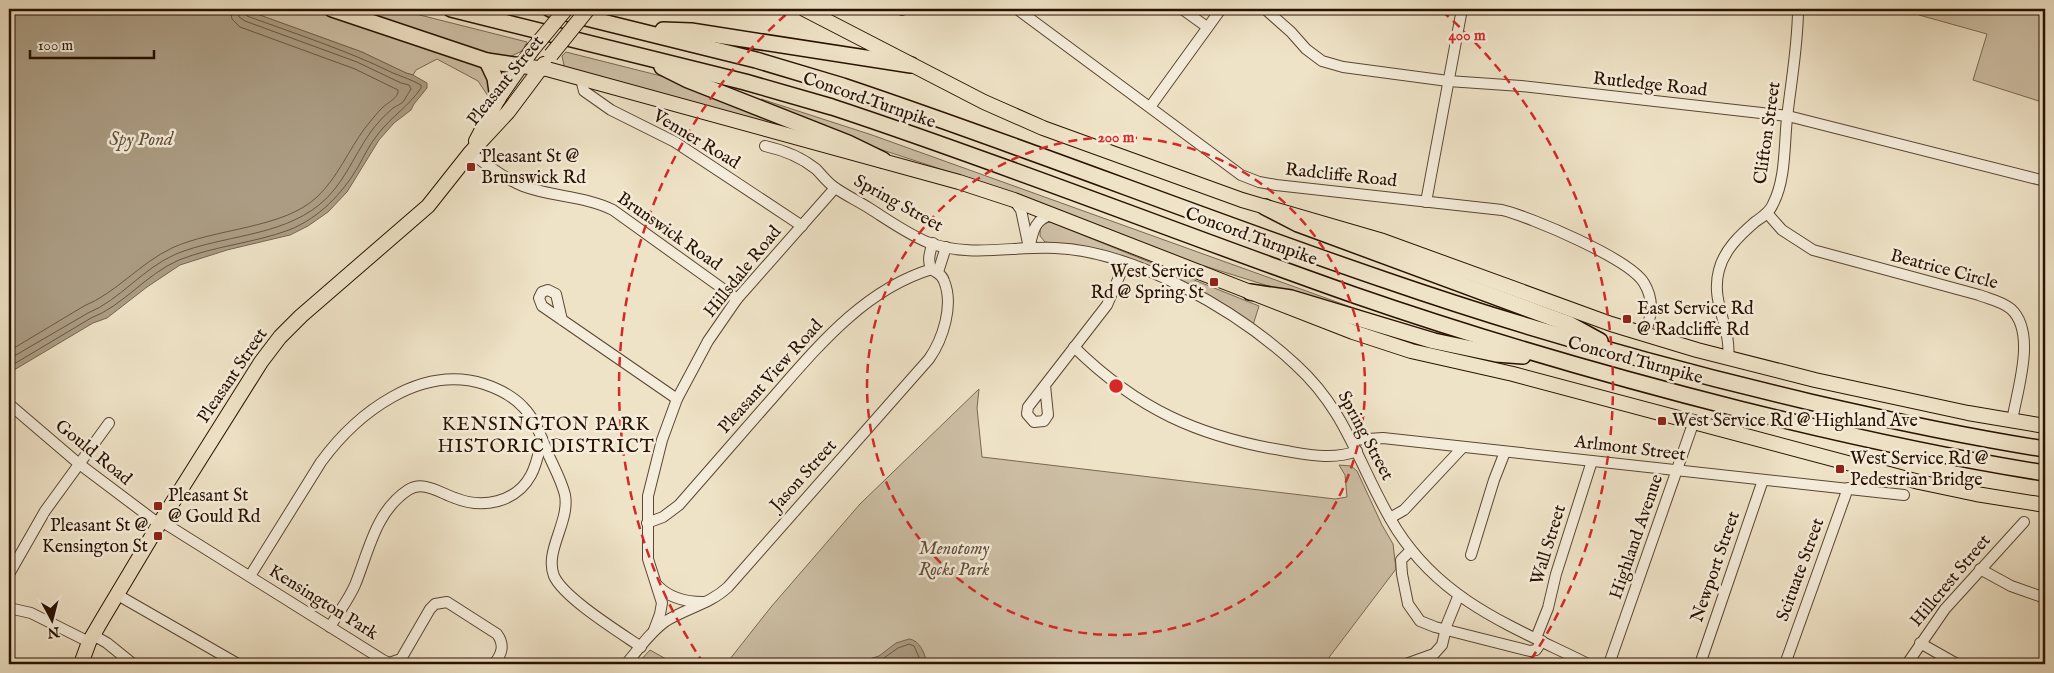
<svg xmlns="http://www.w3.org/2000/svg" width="2054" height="673" font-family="'IM FELL English',serif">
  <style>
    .green { fill: #cdbfa5; stroke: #7a6852 }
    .water { fill: #ab9c83; stroke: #77644f }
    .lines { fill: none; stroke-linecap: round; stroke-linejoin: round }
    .shore { stroke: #6a5642; stroke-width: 1 }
    .minor-casing { stroke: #5a4632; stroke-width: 12 }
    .major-casing { stroke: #281100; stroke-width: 16 }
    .highway-casing { stroke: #281100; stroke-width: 18 }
    .minor { stroke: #f5eddb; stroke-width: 10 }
    .major { stroke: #efe3c7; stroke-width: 14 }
    .highway { stroke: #efe3c7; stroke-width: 15 }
    .major-bridge-casing { stroke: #281100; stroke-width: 16; stroke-linecap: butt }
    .major-bridge { stroke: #efe3c7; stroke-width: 14 }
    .ring { fill: none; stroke: #d62828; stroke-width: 2.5; stroke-dasharray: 9 6 }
    .poi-dot { fill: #8f2418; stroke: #f5eddb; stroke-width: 2 }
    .labels { text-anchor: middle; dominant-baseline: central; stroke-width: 5; stroke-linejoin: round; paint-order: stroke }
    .street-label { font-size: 18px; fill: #281100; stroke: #f5eddb }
    .poi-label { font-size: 18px; fill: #281100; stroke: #f5eddb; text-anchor: start }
    .park-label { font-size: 18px; font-style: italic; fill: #624e3a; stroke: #f5eddb }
    .water-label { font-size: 19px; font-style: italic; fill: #63503b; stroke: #f5eddb }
    .neighbourhood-label { font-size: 19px; letter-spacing: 1px; fill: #281100; stroke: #f5eddb }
    .centre { fill: #d62828; stroke: #f5eddb; stroke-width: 2.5 }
    .ring-label { font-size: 15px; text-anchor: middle; font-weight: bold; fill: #d62828; stroke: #f5eddb; stroke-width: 5; stroke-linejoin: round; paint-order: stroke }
  </style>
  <rect width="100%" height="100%" fill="#efe3c7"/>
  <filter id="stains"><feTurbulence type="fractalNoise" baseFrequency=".004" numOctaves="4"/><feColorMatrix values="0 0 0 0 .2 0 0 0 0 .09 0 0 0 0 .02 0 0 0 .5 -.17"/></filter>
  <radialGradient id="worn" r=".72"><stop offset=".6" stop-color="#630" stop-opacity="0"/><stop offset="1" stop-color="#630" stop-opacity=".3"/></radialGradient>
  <g class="green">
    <path d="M243 9H316L476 62 486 69 490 91 488 96 478 81 437 59 416 70 413 75 406 73 362 52Z"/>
    <path d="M343 9H396L527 42 522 51 503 60Z"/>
    <path d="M1920 9H2045V103L1973 80 1987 34 1919 15Z"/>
    <path d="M566 52 669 78 789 125 794 130 565 70 562 56Z"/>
    <path d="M761 99 872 135 1387 320 1307 298 1195 263 980 182 855 141 760 102Z"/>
    <path d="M1050 222 1259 306 1253 325 1122 257 1098 249 1045 242 1040 236C1040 227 1041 224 1050 222Z"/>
    <path d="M979 389 977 408 982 457 1335 499 1347 497 1345 475 1339 465 1351 466 1357 471 1382 525 1393 544 1396 569 1324 664H726L771 607 860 504Z"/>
    <path d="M650 650 675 664H637Z"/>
  </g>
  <g class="water">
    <path d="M9 9H243L362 52 406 73 413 75 427 83V88L414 104 411 110 394 123 379 140 347 192 328 212 308 226 290 235 227 250 180 265 147 287 107 318 93 323 9 373Z"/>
    <path d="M909 639C920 640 925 654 927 664H853L879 656 896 643Z"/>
  </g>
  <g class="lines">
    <g class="shore">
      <path d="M9 351 84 306C116 293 140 263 172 248 215 228 283 229 317 197 338 177 348 151 365 128 370 122 376 114 382 108 387 103 395 100 398 93V90L355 69 240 27 232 19 230 9"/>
      <path d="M9 359 88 313C120 300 143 268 176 254 223 235 279 237 319 205 343 186 353 157 370 133 376 124 385 115 393 108 396 106 401 104 403 102 406 98 408 93 411 89L409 85 401 83 357 62 245 21 239 17 237 9"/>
      <path d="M9 367 91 318C123 306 146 274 179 260 214 246 254 243 289 230 319 218 342 194 358 167 364 156 370 144 378 134 391 117 409 106 421 88V85C412 80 403 77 393 73 346 50 296 34 247 16L244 9"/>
      <path d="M869 664 881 660 898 648 909 644 914 646 922 664"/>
    </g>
    <defs>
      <g id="minor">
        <path d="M1017 9 1241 175 1259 182 1276 185 1502 210C1531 217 1630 259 1644 283 1655 301 1651 317 1645 335"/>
        <path d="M1182 9 1207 27"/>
        <path d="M1265 9 1291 32 1306 49 1322 61 1343 67 1448 81 1521 86 1788 116 2045 181"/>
        <path d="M902 10 903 9"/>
        <path d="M581 79 584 91 611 110 675 142 802 226"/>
        <path d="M1150 107 1221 9"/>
        <path d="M765 146C783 150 801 157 816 169 822 175 827 182 834 187 845 195 858 201 869 208 888 220 906 233 927 242 968 258 1012 246 1055 248 1135 251 1238 311 1296 365 1350 414 1360 472 1397 530 1444 603 1514 627 1588 664"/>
        <path d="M470 153C487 164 504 179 523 186 552 197 585 196 613 210L737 299"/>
        <path d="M1014 200 1021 210 1029 248"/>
        <path d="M1426 202 1462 9"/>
        <path d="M1767 213 1782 230 1813 250 1979 295C1989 299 2002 301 2011 309 2037 333 2017 390 2012 421"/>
        <path d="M1030 245C1033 230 1036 218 1052 215"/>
        <path d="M938 272 946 247"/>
        <path d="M562 320 556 294 548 290 542 292 539 298 542 306 677 399"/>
        <path d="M1074 347C1137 409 1199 437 1286 451 1310 455 1334 460 1357 451"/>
        <path d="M1728 359C1732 327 1710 303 1719 270 1724 250 1740 235 1755 222 1762 217 1770 212 1773 204 1786 179 1784 145 1787 118 1791 82 1798 45 1798 9"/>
        <path d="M1045 385 1048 415 1044 421 1034 422 1027 414 1028 407 1107 305 1125 263"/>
        <path d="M9 404 78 463 159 524"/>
        <path d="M1352 440 1383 438 1904 495"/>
        <path d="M1390 518 1404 510 1463 447"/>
        <path d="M161 521 383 660 389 663 401 659 430 609 435 604 447 602 497 634C505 645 502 654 494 664"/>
        <path d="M647 523 663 517 679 505C709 471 739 436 769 402 815 350 862 290 932 269"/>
        <path d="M1411 550 1401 560 1402 574 1408 604 1420 621 1435 627 1530 651 1536 650 1542 641"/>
        <path d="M1471 555 1494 480 1505 452"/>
        <path d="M1980 569 2011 586 2045 598"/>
        <path d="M9 574 45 511 109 423"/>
        <path d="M250 576 321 462C357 413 420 364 484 384 499 389 512 395 523 407 536 420 542 439 549 456 555 469 562 482 565 495 570 522 544 551 554 576 564 598 619 632 641 647"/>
        <path d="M657 585C669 598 686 602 703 602"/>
        <path d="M116 594 238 664"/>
        <path d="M9 608 31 613 89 642"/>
        <path d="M330 627C338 613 349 599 355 585 369 551 375 512 408 490 423 480 440 493 455 498 482 509 516 503 531 475 537 464 539 451 542 439"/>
        <path d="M654 630 660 614 662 603 648 559V496L662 440 677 399 708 341 737 299 835 188"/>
        <path d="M93 635 107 643 133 664"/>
        <path d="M1536 638 1548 608 1556 574 1592 461"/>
        <path d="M1920 643 1957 664"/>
        <path d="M626 664C638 650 650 632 666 621 687 608 710 604 728 587L929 359C943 339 954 305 944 281 942 274 938 274 933 270 926 263 930 251 933 243"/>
        <path d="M1406 664 1434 654 1442 645 1447 624 1458 597"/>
        <path d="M1609 664 1694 421"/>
        <path d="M1700 664 1763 480"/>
        <path d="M1785 664 1848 488"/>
        <path d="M1907 664 1945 609 2024 522"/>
      </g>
      <g id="major">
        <path d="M804 9 984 102 1043 128 1242 200 1383 241 1611 324 1697 350 1815 380 1968 413 2045 426"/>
        <path d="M521 66 547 69 959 182 1014 200 1353 332 1411 351 1513 374 1919 482 1976 494 2045 505"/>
        <path d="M476 141 498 99 532 50"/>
        <path d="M81 664 89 642 103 618 161 521 261 362 280 337 301 316 428 206 470 153 508 112 544 64"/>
      </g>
      <g id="highway">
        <path d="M332 9 487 61 521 66"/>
        <path d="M451 9 745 82 832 107C1008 165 1180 234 1354 295 1481 339 1609 376 1739 409 1840 434 1942 457 2045 473"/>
        <path d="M550 9 756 60 843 86C1025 147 1203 218 1385 280 1524 328 1666 368 1810 402 1888 420 1966 437 2045 449"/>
        <path d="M663 30 691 31 911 65"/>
        <path d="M487 61 495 78 498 99"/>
        <path d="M662 67 688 80 848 143 883 160"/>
        <path d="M1265 207 1298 224 1569 324 1600 341"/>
        <path d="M1250 292 1291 298 1434 341 1496 354 1523 356"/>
      </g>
    </defs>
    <use href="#minor" class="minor-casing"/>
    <use href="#major" class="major-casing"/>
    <use href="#highway" class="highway-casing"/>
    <use href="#minor" class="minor"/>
    <use href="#major" class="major"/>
    <use href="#highway" class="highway"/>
    <defs>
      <g id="major-bridge">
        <path d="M532 50 566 9"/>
        <path d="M551 55 588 9"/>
      </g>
    </defs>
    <use href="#major-bridge" class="major-bridge-casing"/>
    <use href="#major-bridge" class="major-bridge"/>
  </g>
  <g class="ring">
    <circle cx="1116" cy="386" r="249"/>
    <path d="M704 664A497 497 0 0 1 790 11M1442 11A497 497 0 0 1 1528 664"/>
  </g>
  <g class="poi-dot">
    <rect x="466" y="162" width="10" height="10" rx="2.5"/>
    <rect x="1209" y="277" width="10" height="10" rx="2.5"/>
    <rect x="1622" y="314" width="10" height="10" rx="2.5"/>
    <rect x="1657" y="416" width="10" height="10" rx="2.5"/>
    <rect x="1835" y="464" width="10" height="10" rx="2.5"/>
    <rect x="153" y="501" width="10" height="10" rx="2.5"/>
    <rect x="153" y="531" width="10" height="10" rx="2.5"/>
  </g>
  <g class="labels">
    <g class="street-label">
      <text transform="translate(506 81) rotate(-51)">Pleasant Street</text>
      <text transform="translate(1650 85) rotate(6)">Rutledge Road</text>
      <text transform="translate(869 101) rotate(19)">Concord Turnpike</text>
      <text transform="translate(1768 133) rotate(-82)">Clifton Street</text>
      <text transform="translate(696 140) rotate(31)">Venner Road</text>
      <text transform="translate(1341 176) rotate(6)">Radcliffe Road</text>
      <text transform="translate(898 204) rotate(29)">Spring Street</text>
      <text transform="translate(669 232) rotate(35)">Brunswick Road</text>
      <text transform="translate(1251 237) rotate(20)">Concord Turnpike</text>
      <text transform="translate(1944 270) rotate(15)">Beatrice Circle</text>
      <text transform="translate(743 272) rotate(-51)">Hillsdale Road</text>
      <text transform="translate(1635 361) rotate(15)">Concord Turnpike</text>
      <text transform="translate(233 376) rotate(-56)">Pleasant Street</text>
      <text transform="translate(771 377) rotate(-48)">Pleasant View Road</text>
      <text transform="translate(1365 436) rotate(62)">Spring Street</text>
      <text transform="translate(1630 449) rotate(7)">Arlmont Street</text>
      <text transform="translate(93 453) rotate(39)">Gould Road</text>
      <text transform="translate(804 476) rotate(-48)">Jason Street</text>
      <text transform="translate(1637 537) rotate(-71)">Highland Avenue</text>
      <text transform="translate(1549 545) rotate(-73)">Wall Street</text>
      <text transform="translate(1716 567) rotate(-71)">Newport Street</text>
      <text transform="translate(1801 570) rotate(-70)">Scituate Street</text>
      <text transform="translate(1951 581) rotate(-50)">Hillcrest Street</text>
      <text transform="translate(323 603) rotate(32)">Kensington Park</text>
    </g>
    <g class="poi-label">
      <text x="481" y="157">Pleasant St @<tspan x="481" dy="21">Brunswick Rd</tspan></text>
      <text x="1204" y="272" text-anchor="end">West Service<tspan x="1204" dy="21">Rd @ Spring St</tspan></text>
      <text x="1637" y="309">East Service Rd<tspan x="1637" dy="21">@ Radcliffe Rd</tspan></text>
      <text x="1672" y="421">West Service Rd @ Highland Ave</text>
      <text x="1850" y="459">West Service Rd @<tspan x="1850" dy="21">Pedestrian Bridge</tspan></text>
      <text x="168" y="496">Pleasant St<tspan x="168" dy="21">@ Gould Rd</tspan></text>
      <text x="148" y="526" text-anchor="end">Pleasant St @<tspan x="148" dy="21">Kensington St</tspan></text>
    </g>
    <g class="park-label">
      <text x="954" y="549">Menotomy<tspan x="954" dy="21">Rocks Park</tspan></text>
    </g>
    <g class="water-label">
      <text x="141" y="140">Spy Pond</text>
    </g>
    <g class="neighbourhood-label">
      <text x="546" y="425">KENSINGTON PARK<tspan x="546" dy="22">HISTORIC DISTRICT</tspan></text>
    </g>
  </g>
  <circle cx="1116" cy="386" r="8" class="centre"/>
  <g class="ring-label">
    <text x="1467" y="40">400 m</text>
    <text x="1116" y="142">200 m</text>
  </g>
  <rect width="2054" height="673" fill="none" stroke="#efe3c7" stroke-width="30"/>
  <rect x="10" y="10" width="2034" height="653" fill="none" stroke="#281100" stroke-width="2.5"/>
  <rect x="15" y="15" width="2024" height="643" fill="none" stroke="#281100"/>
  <g transform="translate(52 620) rotate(173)" stroke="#f5eddb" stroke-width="4" paint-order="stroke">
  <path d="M0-4L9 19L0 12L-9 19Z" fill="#281100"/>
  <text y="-8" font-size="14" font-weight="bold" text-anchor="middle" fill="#281100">N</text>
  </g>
  <path d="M30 50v8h124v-8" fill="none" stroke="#281100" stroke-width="2.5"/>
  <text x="38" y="50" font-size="15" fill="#281100" stroke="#f5eddb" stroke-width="4" paint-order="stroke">100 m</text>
  <rect width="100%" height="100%" filter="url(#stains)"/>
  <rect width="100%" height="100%" fill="url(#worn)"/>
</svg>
